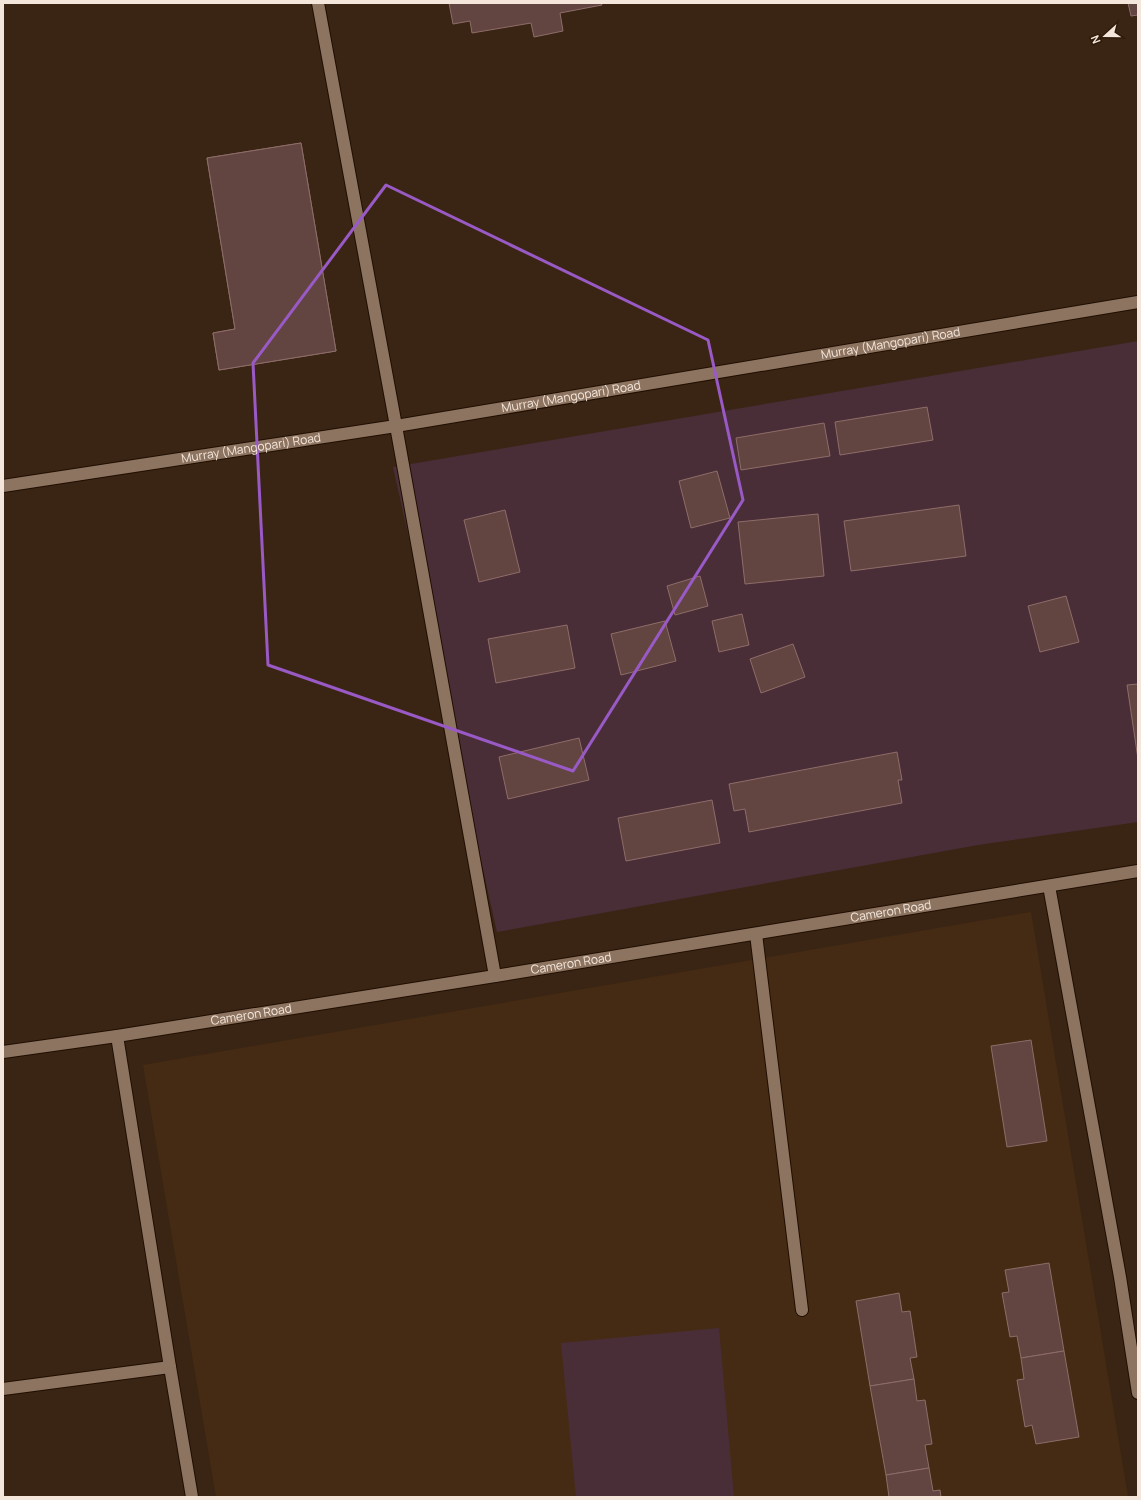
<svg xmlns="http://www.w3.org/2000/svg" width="1141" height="1500" viewBox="0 0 1141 1500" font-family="Manrope,sans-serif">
	<rect width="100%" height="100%" fill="#3a2514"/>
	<path fill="#452b14" d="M 1031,912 L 1128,1497 L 216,1497 L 143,1065 Z"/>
	<g fill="#492e38">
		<path d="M 1138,341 L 1138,822 L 978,845 L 497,932 L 393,467 Z"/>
		<path d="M 719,1328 L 734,1497 L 576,1497 L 561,1343 Z"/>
	</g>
	<g fill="#624440" stroke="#8e6d69" fill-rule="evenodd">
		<path d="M 449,3 L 601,3 L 602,5 L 560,13 L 563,31 L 534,37 L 531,23 L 472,33 L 470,21 L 453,24 Z"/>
		<path d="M 1128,3 L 1138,3 L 1138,15 L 1131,16 Z"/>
		<path d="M 301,143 L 336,351 L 219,370 L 213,333 L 235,329 L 207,158 ZM 270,210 L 280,270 L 257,274 L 247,214 Z"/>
		<path d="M 301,143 L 336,351 L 219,370 L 213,333 L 235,329 L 207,158 Z"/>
		<path d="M 927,407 L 933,440 L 840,455 L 835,422 Z"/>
		<path d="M 824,423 L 830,456 L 741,470 L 736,438 Z"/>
		<path d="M 717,471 L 730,518 L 691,528 L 679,481 Z"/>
		<path d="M 959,505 L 966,556 L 851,571 L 844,521 Z"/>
		<path d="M 505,510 L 520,572 L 479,582 L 464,520 Z"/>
		<path d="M 818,514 L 824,576 L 745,584 L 738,522 Z"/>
		<path d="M 700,576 L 708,606 L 675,615 L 667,586 Z"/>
		<path d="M 1066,596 L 1079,642 L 1040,652 L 1028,606 Z"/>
		<path d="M 742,614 L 749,645 L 719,652 L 712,621 Z"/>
		<path d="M 665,621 L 676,661 L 621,675 L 611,634 Z"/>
		<path d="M 567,625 L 575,668 L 496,683 L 488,639 Z"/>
		<path d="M 793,644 L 805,677 L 761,693 L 750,659 Z"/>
		<path d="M 1138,684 L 1138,759 L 1127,685 Z"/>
		<path d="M 579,738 L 589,780 L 508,799 L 499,757 Z"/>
		<path d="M 897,752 L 902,780 L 898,780 L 902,803 L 749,832 L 745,809 L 734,811 L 729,784 Z"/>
		<path d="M 712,800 L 720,843 L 626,861 L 618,818 Z"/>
		<path d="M 1031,1040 L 1047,1141 L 1007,1147 L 991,1046 Z"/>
		<path d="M 1049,1263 L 1064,1351 L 1021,1358 L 1017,1336 L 1010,1337 L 1002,1293 L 1009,1292 L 1005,1270 Z"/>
		<path d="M 899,1293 L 902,1312 L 910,1311 L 917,1357 L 910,1358 L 914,1379 L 870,1386 L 856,1301 Z"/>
		<path d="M 1064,1351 L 1079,1437 L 1036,1444 L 1032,1425 L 1025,1427 L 1017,1380 L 1024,1379 L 1021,1358 Z"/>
		<path d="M 914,1379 L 917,1401 L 925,1400 L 932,1444 L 925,1445 L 929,1468 L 886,1475 L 870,1386 Z"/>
		<path d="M 929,1468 L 933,1491 L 940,1490 L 941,1497 L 889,1497 L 886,1475 Z"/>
	</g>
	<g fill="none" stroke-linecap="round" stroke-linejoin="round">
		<defs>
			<g id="minor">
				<path d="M 318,3 L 396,426 L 495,976"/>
				<path id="s1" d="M 3,486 L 396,426 L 1138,302"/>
				<path d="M 1049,886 L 1120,1277 L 1138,1393"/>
				<path d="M 756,934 L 802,1310"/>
				<path d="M 117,1036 L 170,1367 L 192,1497"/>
				<path id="s2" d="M 3,1052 L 117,1036 L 495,976 L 1138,871"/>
				<path d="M 3,1389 L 170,1367"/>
			</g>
		</defs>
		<use href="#minor" stroke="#200e00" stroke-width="14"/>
		<use href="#minor" stroke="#8d7461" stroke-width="12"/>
	</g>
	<path fill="none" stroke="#995ac6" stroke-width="3" stroke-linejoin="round" d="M 386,185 L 708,340 L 743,500 L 573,771 L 268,665 L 253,363 Z"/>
	<g text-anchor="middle" stroke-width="4" stroke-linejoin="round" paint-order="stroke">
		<g font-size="12" fill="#f4e6db" stroke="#2f1b0a">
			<text dy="4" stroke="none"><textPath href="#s1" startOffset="899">Murray (Mangopari) Road</textPath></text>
			<text dy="4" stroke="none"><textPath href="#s1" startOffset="575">Murray (Mangopari) Road</textPath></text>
			<text dy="4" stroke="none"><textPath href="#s1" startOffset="251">Murray (Mangopari) Road</textPath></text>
			<text dy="4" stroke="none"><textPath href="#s2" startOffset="899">Cameron Road</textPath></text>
			<text dy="4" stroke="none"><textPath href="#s2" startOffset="575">Cameron Road</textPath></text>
			<text dy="4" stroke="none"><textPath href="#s2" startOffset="251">Cameron Road</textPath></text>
		</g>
	</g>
	<rect width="1141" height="1500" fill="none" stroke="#f4e6db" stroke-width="8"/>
	<g transform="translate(1105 36) rotate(249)" stroke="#2f1b0a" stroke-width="3" paint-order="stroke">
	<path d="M0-3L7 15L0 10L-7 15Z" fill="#f4e6db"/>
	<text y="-6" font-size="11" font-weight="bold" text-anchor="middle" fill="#f4e6db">N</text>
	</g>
</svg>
